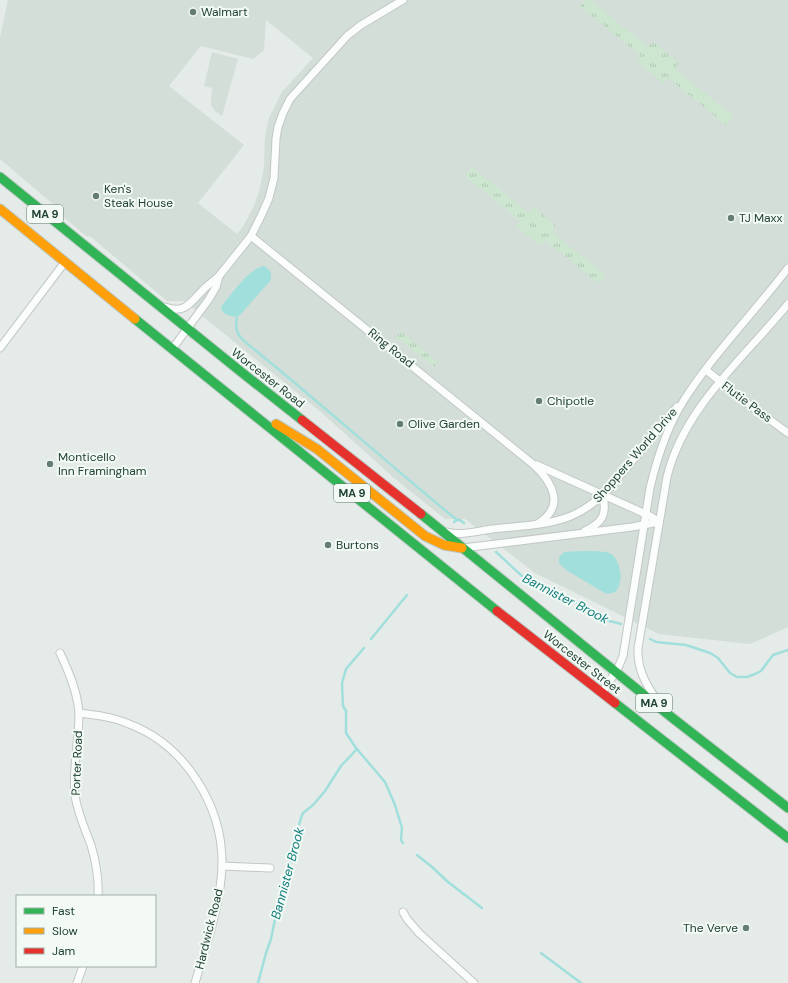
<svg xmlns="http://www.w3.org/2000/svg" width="788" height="983" viewBox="0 0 788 983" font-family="'DM Sans',sans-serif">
	<defs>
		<pattern id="grass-tufts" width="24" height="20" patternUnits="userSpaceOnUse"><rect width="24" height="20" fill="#cce6d0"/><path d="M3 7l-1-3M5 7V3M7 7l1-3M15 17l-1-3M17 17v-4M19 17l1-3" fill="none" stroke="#afc6b3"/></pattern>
	</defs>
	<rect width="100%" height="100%" fill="#e5ebe8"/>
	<g fill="#d2ded7" fill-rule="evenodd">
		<path d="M 8,0 L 788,0 L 788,627 L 750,644 L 659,634 L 535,573 L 465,519 L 445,519 L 394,478 L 322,413 L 184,301 L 167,301 L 91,237 L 86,236 L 60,214 L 60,210 L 0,159 L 0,37 ZM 266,20 L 313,58 L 282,92 L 269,118 L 265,135 L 264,167 L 260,188 L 253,208 L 242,228 L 237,234 L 198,203 L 244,145 L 169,86 L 201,46 L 253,59 L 264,50 Z"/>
		<path d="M 212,52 L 238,59 L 222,116 L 216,112 L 211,106 L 211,99 L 212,88 L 204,86 Z"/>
	</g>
	<g fill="url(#grass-tufts)">
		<path d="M 585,0 L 590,0 L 648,47 L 653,42 L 679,63 L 675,69 L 733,116 L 726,125 L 668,78 L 663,83 L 637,62 L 641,56 L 580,6 Z"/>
		<path d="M 472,167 L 528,212 L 533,206 L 556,226 L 552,232 L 605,275 L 598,283 L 545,240 L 540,246 L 516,226 L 521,221 L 465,176 Z"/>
		<path d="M 401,331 L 438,362 L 434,367 L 396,337 Z"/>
	</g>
	<g fill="#a1dfdd">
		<path d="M 264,266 C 270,269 273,274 270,281 L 240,315 C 233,318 227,316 222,311 L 221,306 C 232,295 248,268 264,266 Z"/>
		<path d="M 565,552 C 575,551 600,550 609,553 C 623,557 627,599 605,593 L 566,570 L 559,563 C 558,557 560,555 565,552 Z"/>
	</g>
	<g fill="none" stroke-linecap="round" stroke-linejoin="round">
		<g stroke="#a1dfdd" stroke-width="2.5">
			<path d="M 237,317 C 235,328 236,333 244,341 C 316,399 385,461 457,520"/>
			<path d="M 454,522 L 457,520 L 460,520 L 464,523"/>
			<path d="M 496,552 L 522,576 L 575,602 L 588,611 L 594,612 L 602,619 L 621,624"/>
			<path d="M 371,639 L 407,595"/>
			<path d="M 650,639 L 656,642 L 686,645 L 710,653 L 718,658 L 730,673 L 737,677 L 747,677 L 755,674 L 761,671 L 773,655 L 788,650"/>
			<path d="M 356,748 L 385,782 L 395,805 L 402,828 L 401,840 L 403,843"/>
			<path d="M 417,855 L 432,867 L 448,882 L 482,908"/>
			<path d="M 541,953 L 581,983"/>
			<path d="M 258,983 L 266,953 L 271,939 L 277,909 L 281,899 L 292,856 L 294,842 L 301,818 L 303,813 L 313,805 L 325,791 L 341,766 L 356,750 L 356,748 L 346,733 L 346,711 L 343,706 L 342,683 L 346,669 L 364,648"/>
		</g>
		<defs>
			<g id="street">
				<path d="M 251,236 L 534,465 C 553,483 566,507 537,524"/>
				<path d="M 165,307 C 185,314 190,303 202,291 C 207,285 214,281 219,276"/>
				<path d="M 0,348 L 65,262"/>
				<path d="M 173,348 L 209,299 L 216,287 L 219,276 L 251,236 L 262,214 L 269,198 L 274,178 L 276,139 L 278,127 L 283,113 L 290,99 L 347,36 L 361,25 L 403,0"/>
				<path d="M 706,370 L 747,403 L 788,433"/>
				<path d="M 537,465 L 650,516 L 659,522"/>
				<path d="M 585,531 C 603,522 607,515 603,495"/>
				<path d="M 447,532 C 461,536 478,531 492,529 C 518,526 546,526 571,516 C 585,510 597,501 608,490 L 677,407"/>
				<path d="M 463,548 L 632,527 L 659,522"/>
				<path d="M 60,653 C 69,672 78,693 79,714 C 79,741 72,769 75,796 C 78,814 85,829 91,845 C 96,862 99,879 98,896"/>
				<path d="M 602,693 L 618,668 L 623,656 L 650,488 C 657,458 667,427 684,400 C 714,353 754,313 788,268"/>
				<path d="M 656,699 C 645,683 637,668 638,648 L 667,477 C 684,407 744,358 788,304"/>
				<path d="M 79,713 C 96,715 113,717 129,724 C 185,745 223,806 222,865 C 221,905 206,945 195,983"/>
				<path d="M 222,866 L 270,868"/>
				<path d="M 403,912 L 407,919 L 419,933 L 474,983"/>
				<path d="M 77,983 L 83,966"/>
			</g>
			<g id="fast">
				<path d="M 0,177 L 240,371 L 302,420"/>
				<path d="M 135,319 L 497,611"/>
				<path d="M 421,514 L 670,716 L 788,808"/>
				<path d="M 615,703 L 788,838"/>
			</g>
			<g id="slow">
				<path d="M 0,209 L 135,319"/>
				<path d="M 276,424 L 317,449 L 425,536 L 444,545 L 462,548"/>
			</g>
			<g id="jam">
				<path d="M 302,420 L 421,514"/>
				<path d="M 497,611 L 615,703"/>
			</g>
		</defs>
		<use href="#street" stroke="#c2c8c5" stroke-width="9"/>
		<use href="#fast" stroke="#bcc7c2" stroke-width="11"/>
		<use href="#slow" stroke="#bcc7c2" stroke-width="11"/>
		<use href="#jam" stroke="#bcc7c2" stroke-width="11"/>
		<use href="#street" stroke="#fbfcfc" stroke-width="7"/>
		<use href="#fast" stroke="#30b455" stroke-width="9"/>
		<use href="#slow" stroke="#ff9f0a" stroke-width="9"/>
		<use href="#jam" stroke="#e5322d" stroke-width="9"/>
	</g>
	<g fill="#657d72" stroke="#f3faf5" stroke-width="1.5">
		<circle cx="193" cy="12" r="4"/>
		<circle cx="96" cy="196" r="4"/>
		<circle cx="731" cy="218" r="4"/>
		<circle cx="539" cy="401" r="4"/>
		<circle cx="400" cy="424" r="4"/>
		<circle cx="50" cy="464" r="4"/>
		<circle cx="328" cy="545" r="4"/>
		<circle cx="746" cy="928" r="4"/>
	</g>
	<g text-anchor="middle" stroke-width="4" stroke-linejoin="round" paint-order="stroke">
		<g fill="#f3faf5" stroke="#5f796c" stroke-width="1">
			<rect x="27" y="205" width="36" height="18" rx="3"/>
			<rect x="334" y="484" width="36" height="18" rx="3"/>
			<rect x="636" y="694" width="36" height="18" rx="3"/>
		</g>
		<g font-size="11" font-weight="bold" fill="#204232">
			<text x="45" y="218">MA 9</text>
			<text x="352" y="497">MA 9</text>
			<text x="654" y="707">MA 9</text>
		</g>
		<g font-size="12" fill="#204232" stroke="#f3faf5" text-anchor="start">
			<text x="201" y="16">Walmart</text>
			<text x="104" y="193">Ken's<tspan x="104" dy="14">Steak House</tspan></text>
			<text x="739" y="222">TJ Maxx</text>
			<text x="547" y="405">Chipotle</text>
			<text x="408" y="428">Olive Garden</text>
			<text x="58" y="461">Monticello<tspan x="58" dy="14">Inn Framingham</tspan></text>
			<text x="336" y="549">Burtons</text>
			<text x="738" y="932" text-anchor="end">The Verve</text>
		</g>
		<g font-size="12" fill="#204232" stroke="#f3faf5">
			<text transform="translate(391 348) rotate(39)" y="4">Ring Road</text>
			<text transform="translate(268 378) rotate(38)" y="4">Worcester Road</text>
			<text transform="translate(747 402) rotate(37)" y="4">Flutie Pass</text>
			<text transform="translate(635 455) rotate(-49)" y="4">Shoppers World Drive</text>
			<text transform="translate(582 662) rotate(38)" y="4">Worcester Street</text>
			<text transform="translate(77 763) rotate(-88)" y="4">Porter Road</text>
			<text transform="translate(209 929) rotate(-76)" y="4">Hardwick Road</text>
		</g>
		<g font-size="13" font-style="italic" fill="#127f7e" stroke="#f3faf5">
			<text transform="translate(566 598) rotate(27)" y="5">Bannister Brook</text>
			<text transform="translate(287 873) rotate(-75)" y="5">Bannister Brook</text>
		</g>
	</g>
	<rect x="16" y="895" width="140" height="72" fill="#f3faf5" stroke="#9fb0a7"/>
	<rect x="24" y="908" width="20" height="6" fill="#30b455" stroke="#9fb0a7"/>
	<text x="52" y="915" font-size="12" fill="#204232">Fast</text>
	<rect x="24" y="928" width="20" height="6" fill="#ff9f0a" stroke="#9fb0a7"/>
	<text x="52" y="935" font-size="12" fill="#204232">Slow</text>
	<rect x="24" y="948" width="20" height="6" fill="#e5322d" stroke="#9fb0a7"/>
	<text x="52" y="955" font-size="12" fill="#204232">Jam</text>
</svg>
